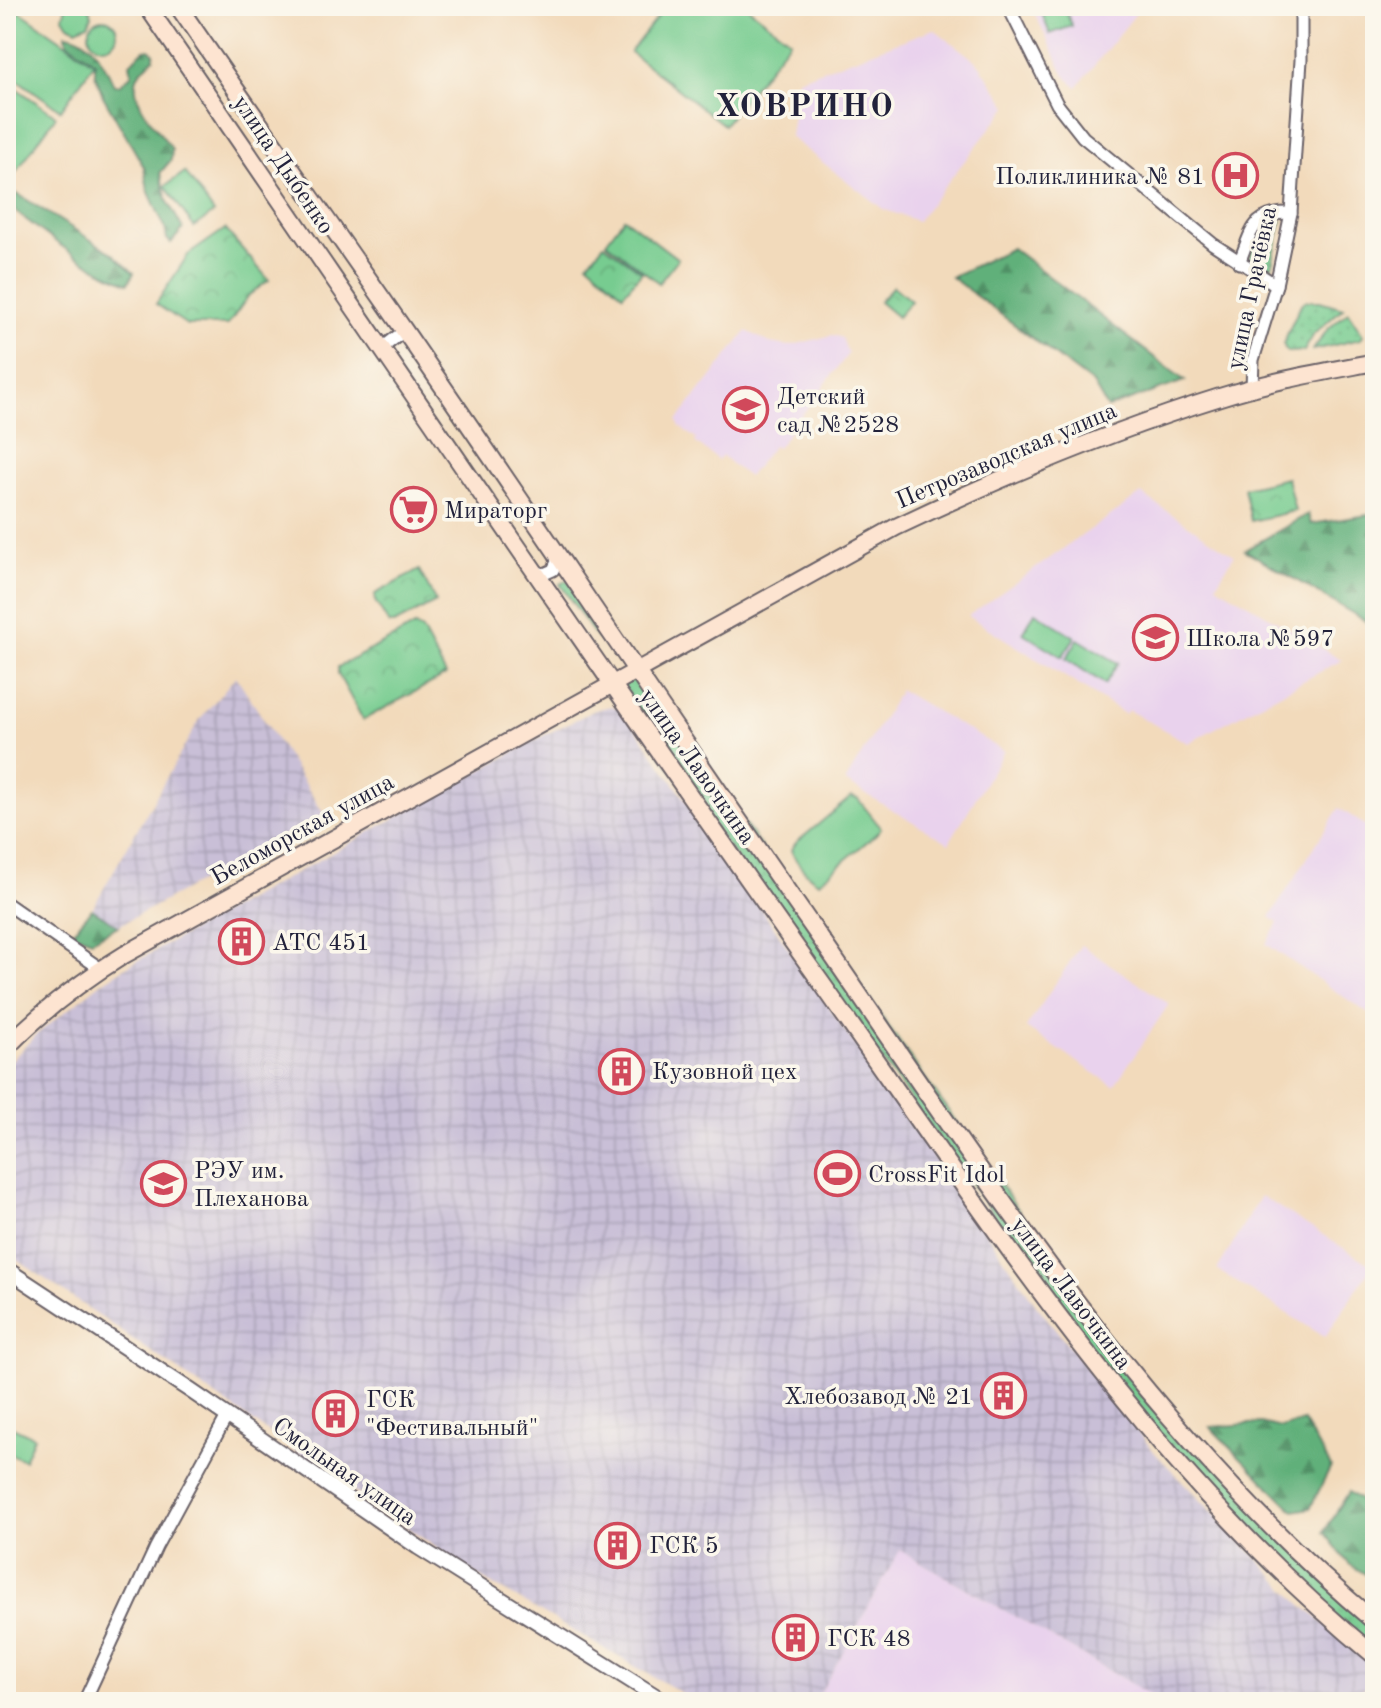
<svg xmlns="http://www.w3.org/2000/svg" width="1381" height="1708" viewBox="0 0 1381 1708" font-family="'Old Standard TT',serif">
	<defs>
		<pattern id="industrial-grid" width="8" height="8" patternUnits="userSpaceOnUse" patternTransform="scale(2)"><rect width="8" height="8" fill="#c9bfd7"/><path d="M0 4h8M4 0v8" fill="none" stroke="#aca4b9"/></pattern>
		<pattern id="grass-dots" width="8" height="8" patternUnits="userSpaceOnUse" patternTransform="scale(2)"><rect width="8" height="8" fill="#77cc90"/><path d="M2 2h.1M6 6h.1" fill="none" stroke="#67af7d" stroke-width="1.8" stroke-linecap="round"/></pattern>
		<pattern id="forest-firs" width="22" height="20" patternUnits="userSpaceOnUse" patternTransform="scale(2)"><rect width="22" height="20" fill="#61b07a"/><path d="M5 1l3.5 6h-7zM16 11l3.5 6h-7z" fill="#508f65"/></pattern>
		<pattern id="park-crowns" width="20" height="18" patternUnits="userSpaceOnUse" patternTransform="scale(2)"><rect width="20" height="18" fill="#77cc90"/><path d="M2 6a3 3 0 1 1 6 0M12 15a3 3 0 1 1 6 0" fill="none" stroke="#67af7d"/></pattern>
	</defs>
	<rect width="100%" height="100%" fill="#fbf7ec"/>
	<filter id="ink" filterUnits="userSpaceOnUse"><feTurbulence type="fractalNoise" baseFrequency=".0125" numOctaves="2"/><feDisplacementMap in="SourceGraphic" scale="16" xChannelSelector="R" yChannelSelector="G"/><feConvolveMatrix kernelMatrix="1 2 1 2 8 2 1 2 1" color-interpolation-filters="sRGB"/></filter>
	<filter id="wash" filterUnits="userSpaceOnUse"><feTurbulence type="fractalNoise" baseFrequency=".006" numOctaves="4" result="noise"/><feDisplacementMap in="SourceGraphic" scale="32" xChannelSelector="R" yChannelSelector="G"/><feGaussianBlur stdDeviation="1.8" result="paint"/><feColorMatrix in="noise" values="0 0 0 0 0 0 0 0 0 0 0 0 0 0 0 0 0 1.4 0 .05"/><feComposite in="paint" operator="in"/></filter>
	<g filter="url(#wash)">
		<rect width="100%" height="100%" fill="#f2dabb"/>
		<g fill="#e9d2ed">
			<path d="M 1031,6 L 1142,6 L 1077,87 L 1066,77 Z"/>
			<path d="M 934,29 L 978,63 L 1008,106 L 917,221 L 883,209 L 790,137 L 798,79 Z"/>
			<path d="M 747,331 L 770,343 L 789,346 L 833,335 L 842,338 L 848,354 L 777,448 L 773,446 L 748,477 L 722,456 L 718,460 L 695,442 L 696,439 L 680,427 L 677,421 Z"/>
			<path d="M 1141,494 L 1234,555 L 1216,585 L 1342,660 L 1188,743 L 1128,710 L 1125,714 L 968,616 Z"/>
			<path d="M 900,690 L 1004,751 L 949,843 L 845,782 Z"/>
			<path d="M 1339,808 L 1375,832 L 1375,1018 L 1266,944 L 1278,923 L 1270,917 Z"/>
			<path d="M 1081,945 L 1169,1004 L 1114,1086 L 1026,1028 Z"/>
			<path d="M 1261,1196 L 1372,1266 L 1325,1337 L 1217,1270 Z"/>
			<path d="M 900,1550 L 1163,1702 L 815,1702 Z"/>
		</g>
		<g fill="url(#industrial-grid)">
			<path d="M 236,676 L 324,814 L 118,926 L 92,909 L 200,719 Z"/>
			<path d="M 611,706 L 619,708 L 627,716 L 1037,1306 L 1156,1454 L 1300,1603 L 1375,1668 L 1375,1676 L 1352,1702 L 1163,1702 L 900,1550 L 815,1702 L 697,1702 L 476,1575 L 6,1252 L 6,1066 L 37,1034 L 104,981 L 126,967 L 539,738 L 595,710 Z"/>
		</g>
		<g fill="url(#grass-dots)" stroke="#4c7766" stroke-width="2">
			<path d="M 1282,221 L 1271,268 L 1249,258 C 1257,240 1262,227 1282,221 Z"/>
			<path d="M 1305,301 L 1320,301 L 1343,308 L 1314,334 L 1304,351 L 1287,352 L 1283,344 L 1301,304 Z"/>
			<path d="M 1348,312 L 1363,335 L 1361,339 L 1313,350 L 1328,329 Z"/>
			<path d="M 567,580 L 603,634 L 597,638 L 560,584 Z"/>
			<path d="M 636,671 L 1152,1398 L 1375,1622 L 1375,1656 L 1150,1431 L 611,685 Z"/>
		</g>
		<g fill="url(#forest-firs)" stroke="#42695a" stroke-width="2">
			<path d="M 66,34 C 93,37 105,64 114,85 L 120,85 L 132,74 L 130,63 L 144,50 L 149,49 L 154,53 L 154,58 C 148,64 140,70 137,77 C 129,102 159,130 172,149 L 171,160 L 160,173 L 167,200 L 183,229 L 171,243 L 167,239 L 165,228 L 148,190 L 144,167 L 103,96 L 95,74 L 95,62 L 67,42 Z"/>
			<path d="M 6,190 L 19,195 L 112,253 L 134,273 L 128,283 C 82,265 45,234 6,204 Z"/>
			<path d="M 1012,248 L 1185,381 L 1107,408 L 1093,384 L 951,277 Z"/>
			<path d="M 1308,514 L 1311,524 L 1375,514 L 1375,615 L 1369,623 L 1245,550 Z"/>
			<path d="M 92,909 L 118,926 L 92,940 L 71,933 Z"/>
			<path d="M 1303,1421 L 1331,1467 L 1310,1508 L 1294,1511 L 1210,1427 L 1261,1423 L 1281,1428 Z"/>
			<path d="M 1349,1492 L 1375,1511 L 1375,1580 L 1349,1564 L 1324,1532 Z"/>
		</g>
		<g fill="url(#park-crowns)" stroke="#4c7766" stroke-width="2">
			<path d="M 225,229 L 269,280 L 249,295 L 228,325 L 187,325 L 156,304 L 188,255 Z"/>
			<path d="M 604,244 L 642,272 L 623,294 L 588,263 Z"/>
			<path d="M 893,286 L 911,301 L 897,317 L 879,302 Z"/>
			<path d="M 1287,478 L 1295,511 L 1251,521 L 1244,488 Z"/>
			<path d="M 419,570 L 436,602 L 394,624 L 389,624 L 375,601 L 375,594 Z"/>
			<path d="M 415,626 L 422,630 L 446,675 L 363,720 L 338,674 L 338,667 Z"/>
		</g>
		<g fill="#77cc90" stroke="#4c7766" stroke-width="2">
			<path d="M 6,6 L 12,6 L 94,63 L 61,110 L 6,72 Z"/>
			<path d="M 66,6 L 89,6 L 92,16 L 88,24 L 76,29 L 68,25 L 63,17 Z"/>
			<path d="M 666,6 L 746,6 L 790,40 L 724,125 L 630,52 Z"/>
			<path d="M 1039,6 L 1064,6 L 1072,26 L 1050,34 Z"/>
			<circle cx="103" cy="33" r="14"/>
			<path d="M 6,81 L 56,116 L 6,186 Z"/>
			<path d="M 185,172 L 214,213 L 194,227 L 165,186 Z"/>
			<path d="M 624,218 L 678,259 L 659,283 L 606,242 Z"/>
			<path d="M 1035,612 L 1075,637 L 1062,657 L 1023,633 Z"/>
			<path d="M 1078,639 L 1118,663 L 1105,684 L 1066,659 Z"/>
			<path d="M 851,797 L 858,799 L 881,828 L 876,834 L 819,882 C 808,877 795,861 791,850 L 796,843 Z"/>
			<path d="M 6,1424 L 34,1437 L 24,1460 L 6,1452 Z"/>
		</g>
	</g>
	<g filter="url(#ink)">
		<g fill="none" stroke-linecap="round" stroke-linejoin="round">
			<defs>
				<g id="minor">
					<path d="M 1008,6 L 1057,104 L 1083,137 L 1213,244 L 1276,285"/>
					<path d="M 1239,263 C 1252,231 1252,212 1291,213"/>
					<path d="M 381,349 L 404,331"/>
					<path d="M 1252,388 L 1253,360 L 1276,285 L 1291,213 L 1301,60 L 1301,6"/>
					<path d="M 535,571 L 544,574 L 553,570 L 557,562 L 555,553"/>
					<path d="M 6,903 L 101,969"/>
					<path d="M 84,1702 L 156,1547 L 227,1416"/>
				</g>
				<path id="tertiary" d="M 6,1269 L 191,1391 L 418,1547 L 665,1702"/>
				<g id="secondary">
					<path d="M 147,6 C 374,336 598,668 830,995 C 995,1229 1151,1472 1375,1656"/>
					<path d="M 178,6 C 252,114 329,222 404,330 C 542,530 677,733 816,932 C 985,1176 1145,1430 1375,1622"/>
					<path d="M 6,1048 C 42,1011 80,982 124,955 L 896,527 C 1001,477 1108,432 1220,397 C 1270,381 1323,372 1375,362"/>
				</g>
			</defs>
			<use href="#minor" stroke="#6b6268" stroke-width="15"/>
			<use href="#tertiary" stroke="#6b6268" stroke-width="18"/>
			<use href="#secondary" stroke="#6b6268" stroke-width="20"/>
			<use href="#minor" stroke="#fff" stroke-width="11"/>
			<use href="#tertiary" stroke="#fff" stroke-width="14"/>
			<use href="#secondary" stroke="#fde4d1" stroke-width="16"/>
		</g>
	</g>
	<defs>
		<symbol id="hospital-ring" viewBox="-11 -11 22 22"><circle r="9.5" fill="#fbf7ec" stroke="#d1495b" stroke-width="1.5"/><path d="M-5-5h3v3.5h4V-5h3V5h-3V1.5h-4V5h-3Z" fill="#d1495b"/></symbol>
		<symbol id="school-ring" viewBox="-11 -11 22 22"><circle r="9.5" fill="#fbf7ec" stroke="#d1495b" stroke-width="1.5"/><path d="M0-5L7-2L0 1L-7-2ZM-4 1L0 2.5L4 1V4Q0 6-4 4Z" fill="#d1495b"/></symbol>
		<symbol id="supermarket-ring" viewBox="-11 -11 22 22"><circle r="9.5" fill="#fbf7ec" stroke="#d1495b" stroke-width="1.5"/><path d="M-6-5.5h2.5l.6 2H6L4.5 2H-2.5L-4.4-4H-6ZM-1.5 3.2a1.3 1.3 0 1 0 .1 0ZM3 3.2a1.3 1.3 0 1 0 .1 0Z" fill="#d1495b"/></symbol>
		<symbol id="building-ring" viewBox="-11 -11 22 22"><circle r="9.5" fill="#fbf7ec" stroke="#d1495b" stroke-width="1.5"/><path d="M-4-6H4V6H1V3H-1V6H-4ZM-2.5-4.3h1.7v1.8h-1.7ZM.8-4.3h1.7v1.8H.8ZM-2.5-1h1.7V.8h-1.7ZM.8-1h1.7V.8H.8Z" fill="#d1495b"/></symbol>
		<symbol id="stadium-ring" viewBox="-11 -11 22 22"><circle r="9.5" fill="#fbf7ec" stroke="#d1495b" stroke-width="1.5"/><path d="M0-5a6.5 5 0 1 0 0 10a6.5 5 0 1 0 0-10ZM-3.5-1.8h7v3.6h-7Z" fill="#d1495b"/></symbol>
		<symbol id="university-ring" viewBox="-11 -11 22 22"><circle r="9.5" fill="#fbf7ec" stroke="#d1495b" stroke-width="1.5"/><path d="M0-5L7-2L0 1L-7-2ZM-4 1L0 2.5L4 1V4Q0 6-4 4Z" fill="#d1495b"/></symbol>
	</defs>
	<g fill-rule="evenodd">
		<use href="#hospital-ring" x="1210" y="150" width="51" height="51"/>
		<use href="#school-ring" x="720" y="384" width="51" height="51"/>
		<use href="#supermarket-ring" x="388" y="484" width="51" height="51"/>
		<use href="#school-ring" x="1130" y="612" width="51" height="51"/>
		<use href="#building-ring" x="216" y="916" width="51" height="51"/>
		<use href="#building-ring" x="596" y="1046" width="51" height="51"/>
		<use href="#stadium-ring" x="812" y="1148" width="51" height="51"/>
		<use href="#university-ring" x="138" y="1158" width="51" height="51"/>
		<use href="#building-ring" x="978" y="1370" width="51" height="51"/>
		<use href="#building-ring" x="310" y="1388" width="51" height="51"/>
		<use href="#building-ring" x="592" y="1520" width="51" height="51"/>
		<use href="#building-ring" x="770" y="1612" width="51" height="51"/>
	</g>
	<g text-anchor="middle" stroke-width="7" stroke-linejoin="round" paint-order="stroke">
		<g font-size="24" fill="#22223b" stroke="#fbf7ec">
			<text transform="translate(284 164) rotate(56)" y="8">улица Дыбенко</text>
			<text transform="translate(1251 288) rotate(-78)" y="8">улица Грачёвка</text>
			<text transform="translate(1006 455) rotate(-23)" y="8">Петрозаводская улица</text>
			<text transform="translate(698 766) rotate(55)" y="8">улица Лавочкина</text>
			<text transform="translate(302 829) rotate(-29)" y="8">Беломорская улица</text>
			<text transform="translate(1072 1293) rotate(53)" y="8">улица Лавочкина</text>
			<text transform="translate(345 1471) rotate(35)" y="8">Смольная улица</text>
		</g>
		<g font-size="24" fill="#22223b" stroke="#fbf7ec" text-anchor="start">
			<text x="1205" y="184" text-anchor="end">Поликлиника № 81</text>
			<text x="777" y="404">Детский<tspan x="777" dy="28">сад №2528</tspan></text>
			<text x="444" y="518">Мираторг</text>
			<text x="1186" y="646">Школа №597</text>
			<text x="272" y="950">АТС 451</text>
			<text x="652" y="1079">Кузовной цех</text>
			<text x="194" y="1178">РЭУ им.<tspan x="194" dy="28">Плеханова</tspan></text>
			<text x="868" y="1182">CrossFit Idol</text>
			<text x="973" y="1404" text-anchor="end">Хлебозавод № 21</text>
			<text x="366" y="1407">ГСК<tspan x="366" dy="28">"Фестивальный"</tspan></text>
			<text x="649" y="1553">ГСК 5</text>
			<text x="827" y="1646">ГСК 48</text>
		</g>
		<g font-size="32" font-weight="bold" letter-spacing="2" fill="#22223b" stroke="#fbf7ec">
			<text x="805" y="116">ХОВРИНО</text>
		</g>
	</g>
	<rect width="1381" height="1708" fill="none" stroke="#fbf7ec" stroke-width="32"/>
</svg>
